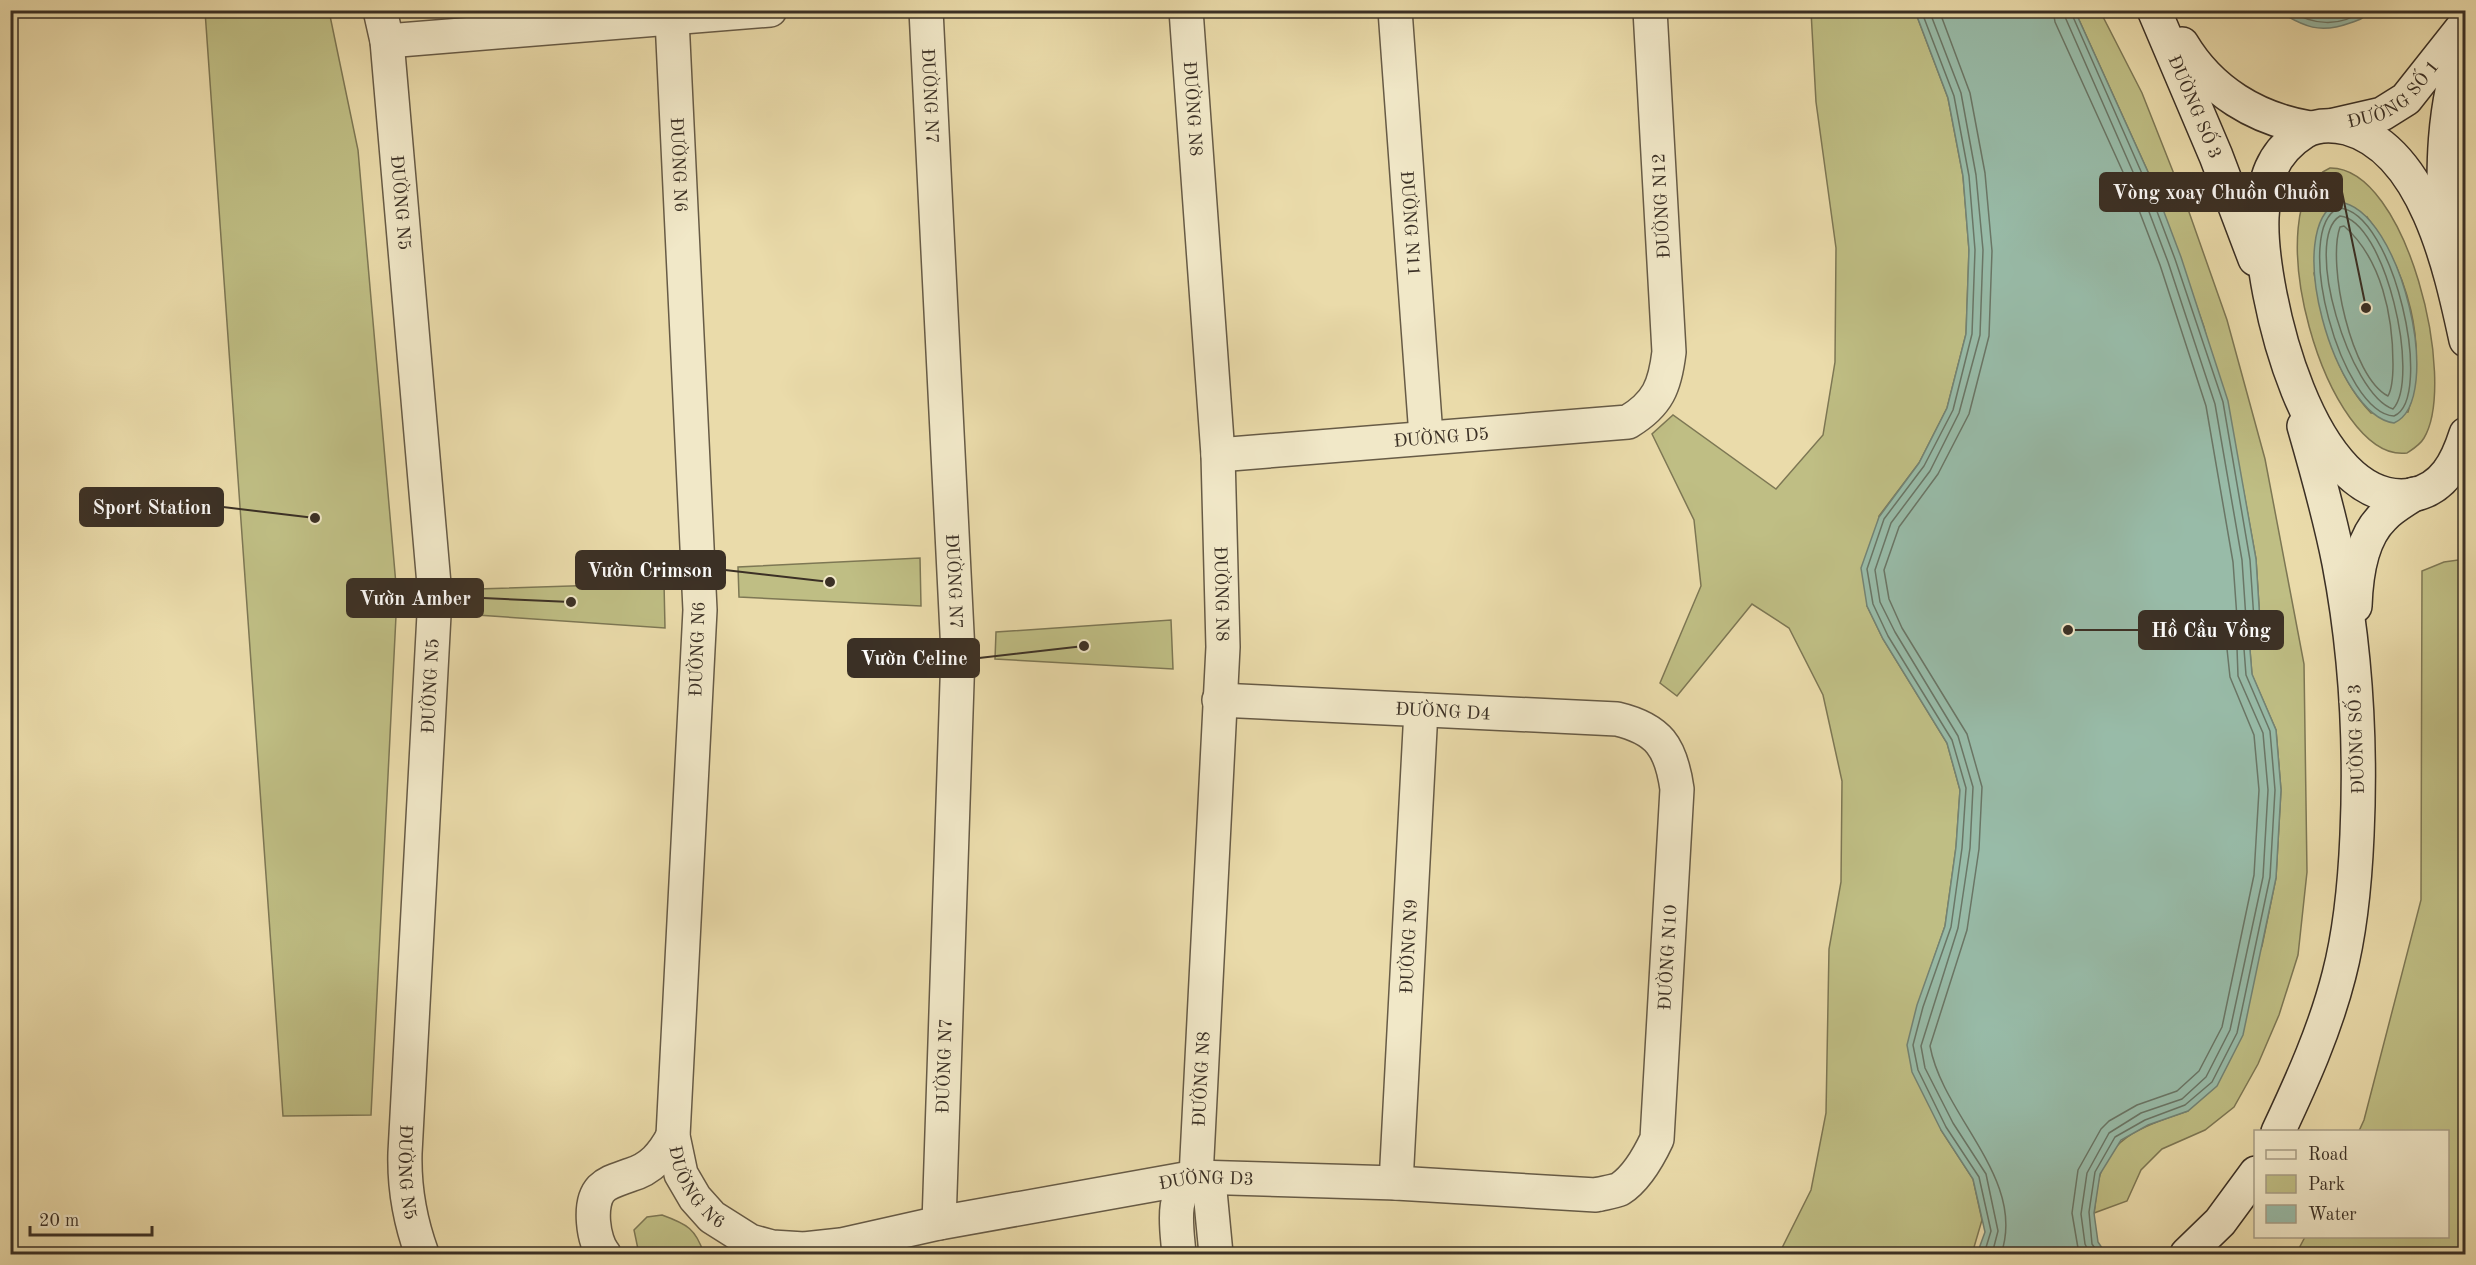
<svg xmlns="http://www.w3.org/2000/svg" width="2476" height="1265" viewBox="0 0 2476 1265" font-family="'Old Standard TT',serif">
	<rect width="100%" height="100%" fill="#eadbaa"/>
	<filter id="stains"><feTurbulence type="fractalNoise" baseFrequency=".00333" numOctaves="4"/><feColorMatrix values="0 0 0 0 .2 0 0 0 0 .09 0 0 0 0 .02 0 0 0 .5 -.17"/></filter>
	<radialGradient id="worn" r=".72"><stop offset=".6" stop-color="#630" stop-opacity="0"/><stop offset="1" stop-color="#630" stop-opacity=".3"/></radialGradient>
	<g fill="#bfbe84" stroke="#7d7754" stroke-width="1.5" fill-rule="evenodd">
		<path d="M 205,11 L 329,11 L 358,150 L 397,596 L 371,1115 L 283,1116 Z"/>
		<path d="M 1811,11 L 1915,11 L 1948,98 L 1963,176 L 1969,250 L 1966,334 L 1947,408 L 1919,463 L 1879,516 L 1867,606 L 1883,639 L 1947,743 L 1960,790 L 1956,847 L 1945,926 L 1918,1005 L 1941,1130 L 1973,1179 L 1982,1220 L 1972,1254 L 1779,1254 L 1811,1190 L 1826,1113 L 1829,949 L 1841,882 L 1842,781 L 1823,695 L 1789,628 L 1752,604 L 1677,696 L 1660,683 L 1701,586 L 1694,520 L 1652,434 L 1673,415 L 1776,489 L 1823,435 L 1835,362 L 1836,248 L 1816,102 Z"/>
		<path d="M 2075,11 L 2100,11 L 2142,93 L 2189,212 L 2227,320 L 2265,459 L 2304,664 L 2307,872 L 2298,955 L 2279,1015 L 2258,1064 L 2234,1107 L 2205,1130 L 2162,1149 L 2141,1170 L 2127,1201 L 2094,1213 C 2096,1201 2096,1187 2100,1175 C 2112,1134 2152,1123 2188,1111 L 2262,946 L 2276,878 L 2281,790 L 2276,730 L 2252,675 L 2250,650 L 2260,621 L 2256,559 L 2243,488 L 2204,327 L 2153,183 Z"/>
		<path d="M 2330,168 C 2407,167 2458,381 2424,438 C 2420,445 2413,449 2407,453 C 2326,464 2253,201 2330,168 ZM 2367,217 C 2408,272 2429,344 2408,412 L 2371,413 C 2334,374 2324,324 2314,273 Z"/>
		<path d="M 920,558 L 921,606 L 739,597 L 738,567 Z"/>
		<path d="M 2465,559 L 2465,1254 L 2296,1254 L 2305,1237 L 2448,1236 L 2448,1132 L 2359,1131 L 2364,1120 L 2421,900 L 2422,571 L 2444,562 Z"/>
		<path d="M 664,583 L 665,628 L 477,615 L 477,589 Z"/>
		<path d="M 1171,620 L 1173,669 L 995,659 L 996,632 Z"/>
		<path d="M 662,1215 C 687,1224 696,1229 704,1254 L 639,1254 L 634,1230 L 647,1217 Z"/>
	</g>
	<g fill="#98bba8" stroke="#738374" stroke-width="1.5">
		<path d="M 1915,11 L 2075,11 L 2153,183 L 2181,257 L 2228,401 L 2256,559 L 2260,622 L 2250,650 L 2252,674 L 2276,730 L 2281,790 L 2276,878 L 2243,1035 L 2217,1086 L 2188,1111 L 2148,1125 L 2121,1140 L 2100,1174 L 2094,1213 L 2098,1242 L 2106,1254 L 1977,1254 L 1985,1232 L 1973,1179 L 1941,1130 L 1912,1072 L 1907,1045 L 1917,1005 L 1945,926 L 1956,847 L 1960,790 L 1947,743 L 1883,639 L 1867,606 L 1861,568 L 1879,517 L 1919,463 L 1947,408 L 1966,334 L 1969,250 L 1963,176 L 1948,98 Z"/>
		<path d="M 2278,11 L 2370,11 C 2365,18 2359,20 2350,23 C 2320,34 2304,27 2278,11 Z"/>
		<path d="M 2339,202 C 2401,208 2446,401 2394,423 C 2334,415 2281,226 2339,202 Z"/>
	</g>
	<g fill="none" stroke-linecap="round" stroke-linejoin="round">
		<g stroke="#6a7666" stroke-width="1.5">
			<path d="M 1921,10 L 1954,96 L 1969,176 L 1975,250 L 1972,334 L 1953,410 L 1924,466 L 1884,519 L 1867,569 L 1873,604 L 1888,636 L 1952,740 L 1966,788 L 1962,848 L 1951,927 L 1923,1007 L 1913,1045 L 1918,1070 L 1946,1127 L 1979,1177 L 1991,1231 L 1984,1254"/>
			<path d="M 1929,10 L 1961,93 L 1976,175 L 1983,250 L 1980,335 L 1959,413 L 1930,471 L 1891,523 L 1875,570 L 1880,602 L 1895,632 L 1958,736 L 1973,787 L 1970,848 L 1958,928 L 1921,1046 L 1925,1068 L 1953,1123 L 1986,1174 L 1998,1231 L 1992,1254"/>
			<path d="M 1939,10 L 1970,93 L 1985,173 L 1992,251 L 1989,336 L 1969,414 L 1938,474 L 1899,527 L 1884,570 L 1889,599 L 1902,628 L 1967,734 L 1982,787 L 1979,849 L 1967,930 L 1930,1046 C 1943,1117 2027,1179 2001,1254"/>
			<path d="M 2053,10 L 2055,22 L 2132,192 L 2160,265 L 2206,406 L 2233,562 L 2237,618 L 2227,649 L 2230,677 L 2254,735 L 2259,790 L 2254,875 L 2222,1027 L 2199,1071 L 2177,1091 L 2137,1105 L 2109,1121 L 2101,1129 L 2078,1170 L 2072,1213 L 2079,1254"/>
			<path d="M 2062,10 L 2140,188 L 2168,262 L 2215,404 L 2242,560 L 2246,619 L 2237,648 L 2238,676 L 2263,733 L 2268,790 L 2263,877 L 2230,1030 L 2206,1077 L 2182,1099 L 2141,1113 L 2109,1133 L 2087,1173 L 2081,1214 L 2085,1244 L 2090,1254"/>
			<path d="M 2070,10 L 2147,185 L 2175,259 L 2223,402 L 2250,560 L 2254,620 L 2244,649 L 2246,675 L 2270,731 L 2275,790 L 2270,877 L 2237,1033 L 2212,1082 L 2185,1105 L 2145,1120 L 2115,1137 L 2095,1172 L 2089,1212 L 2092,1244 L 2099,1254"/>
			<path d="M 2289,10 C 2311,25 2341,28 2363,10"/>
			<path d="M 2339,208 C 2394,211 2435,399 2394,416 C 2341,413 2291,228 2339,208 Z"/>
			<path d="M 2340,216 C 2385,220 2421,378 2393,409 C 2350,395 2302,239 2340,216 Z"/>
			<path d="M 2340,227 L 2344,226 C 2382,259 2393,317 2393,364 C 2393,374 2393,387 2388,396 C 2351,377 2327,264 2340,227 Z"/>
		</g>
		<defs>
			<g id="street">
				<path id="s1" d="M 380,10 L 387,41 L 435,596 L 405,1153 C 404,1189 410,1221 422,1254"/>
				<path id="s2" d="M 926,10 L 958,653 L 939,1223"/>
				<path id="s3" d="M 1186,10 L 1218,455 L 1223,647 L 1196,1177"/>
				<path id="s4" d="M 1395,10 L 1426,436"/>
				<path id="s5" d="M 672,19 L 700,610 L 673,1136 L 681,1174 L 695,1198 L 712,1217 L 750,1241 L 772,1247 L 804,1249 L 841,1245 L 939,1223 L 1196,1177 L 1396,1183 L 1596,1195 C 1603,1193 1613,1192 1620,1189 C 1637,1178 1649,1156 1657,1139 L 1677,789 C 1671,747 1659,729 1617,719 L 1219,700"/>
				<path d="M 387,41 L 770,10"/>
				<path id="s6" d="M 1218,455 L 1628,422 C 1658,404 1665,386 1669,352 L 1650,10"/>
				<path d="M 1196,1177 L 1210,1191 L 1216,1254"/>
				<path id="s7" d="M 1396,1183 L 1421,710"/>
				<path d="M 604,1254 C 593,1241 588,1203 601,1189 C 609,1181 620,1179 630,1175 C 651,1169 663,1155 673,1136"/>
				<path d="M 1179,1254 C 1177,1228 1169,1192 1196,1177"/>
			</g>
			<g id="secondary">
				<path id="s8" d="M 2154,10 L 2216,156 L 2255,259"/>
				<path d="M 2182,44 C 2210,91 2256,119 2310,128"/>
				<path id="s9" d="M 2334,125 L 2382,114 L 2406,99 L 2463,27"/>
				<path d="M 2446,237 C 2442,174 2442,104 2466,43"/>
				<path d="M 2466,340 C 2451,271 2426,150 2347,128 C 2333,125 2317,124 2304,132 C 2271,153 2264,180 2262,217 C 2259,290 2310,512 2412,495 C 2444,489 2457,462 2466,434"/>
				<path d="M 2355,606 C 2356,576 2361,538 2383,517 C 2391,508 2404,501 2414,494"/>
				<path d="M 2278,1132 C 2302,1081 2325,1030 2339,975 C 2351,929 2355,882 2357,835 C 2361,745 2356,652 2339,563 C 2330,517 2317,471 2304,426"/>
				<path d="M 2187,1254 L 2220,1222 L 2256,1173"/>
			</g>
		</defs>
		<use href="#street" stroke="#675b46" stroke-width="36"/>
		<use href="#secondary" stroke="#3b3025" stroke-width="36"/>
		<use href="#street" stroke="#f1e8c8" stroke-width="33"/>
		<use href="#secondary" stroke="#f1e8c8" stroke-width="33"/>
	</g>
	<g text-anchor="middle" stroke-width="5" stroke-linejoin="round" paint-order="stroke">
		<g font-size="18" fill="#3b3025" stroke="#f1e8c8">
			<text dy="6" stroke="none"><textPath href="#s9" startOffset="69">ĐƯỜNG SỐ 1</textPath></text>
			<text dy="6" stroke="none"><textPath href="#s2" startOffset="86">ĐƯỜNG N7</textPath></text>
			<text dy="6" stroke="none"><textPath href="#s8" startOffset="105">ĐƯỜNG SỐ 3</textPath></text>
			<text dy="6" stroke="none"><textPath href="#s3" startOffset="99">ĐƯỜNG N8</textPath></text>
			<text dy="6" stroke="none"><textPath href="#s5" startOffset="146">ĐƯỜNG N6</textPath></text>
			<text dy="6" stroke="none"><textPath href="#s1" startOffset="194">ĐƯỜNG N5</textPath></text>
			<text transform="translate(1661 206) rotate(-93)" y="6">ĐƯỜNG N12</text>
			<text dy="6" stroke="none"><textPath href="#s4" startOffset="214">ĐƯỜNG N11</textPath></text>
			<text dy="6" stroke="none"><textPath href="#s6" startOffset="224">ĐƯỜNG D5</textPath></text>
			<text dy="6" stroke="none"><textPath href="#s2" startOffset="572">ĐƯỜNG N7</textPath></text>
			<text dy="6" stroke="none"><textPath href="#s3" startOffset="585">ĐƯỜNG N8</textPath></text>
			<text transform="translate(697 649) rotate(-88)" y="6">ĐƯỜNG N6</text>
			<text transform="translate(430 686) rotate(-87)" y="6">ĐƯỜNG N5</text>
			<text transform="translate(1443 711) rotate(3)" y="6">ĐƯỜNG D4</text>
			<text transform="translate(2356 739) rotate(-92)" y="6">ĐƯỜNG SỐ 3</text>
			<text dy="6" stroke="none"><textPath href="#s7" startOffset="237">ĐƯỜNG N9</textPath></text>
			<text dy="6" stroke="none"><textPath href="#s5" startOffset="2379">ĐƯỜNG N10</textPath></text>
			<text transform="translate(944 1066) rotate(-88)" y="6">ĐƯỜNG N7</text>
			<text transform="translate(1201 1079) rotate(-87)" y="6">ĐƯỜNG N8</text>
			<text dy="6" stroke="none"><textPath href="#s1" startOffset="1166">ĐƯỜNG N5</textPath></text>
			<text dy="6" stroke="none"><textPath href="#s5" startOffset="1719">ĐƯỜNG D3</textPath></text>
			<text dy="6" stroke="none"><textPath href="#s5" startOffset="1176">ĐƯỜNG N6</textPath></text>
		</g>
	</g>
	<path fill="none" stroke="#3b3025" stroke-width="2" d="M2366 308L2342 192M315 518L223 507M830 582L725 570M571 602L483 598M2068 630L2139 630M1084 646L979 658"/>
	<g fill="#3b3025" stroke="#f1e8c8" stroke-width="2">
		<circle cx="2366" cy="308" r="6"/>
		<circle cx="315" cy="518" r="6"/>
		<circle cx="830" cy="582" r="6"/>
		<circle cx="571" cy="602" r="6"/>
		<circle cx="2068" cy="630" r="6"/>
		<circle cx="1084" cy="646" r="6"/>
	</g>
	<g fill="#3b3025" stroke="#3b3025" stroke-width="2">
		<rect x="2100" y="173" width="242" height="38" rx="6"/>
		<rect x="80" y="488" width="143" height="38" rx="6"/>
		<rect x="576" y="551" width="149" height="38" rx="6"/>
		<rect x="347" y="579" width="136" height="38" rx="6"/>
		<rect x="2139" y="611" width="144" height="38" rx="6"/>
		<rect x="848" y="639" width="131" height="38" rx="6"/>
	</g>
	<g font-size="20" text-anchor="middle" font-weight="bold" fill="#fff">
		<text x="2221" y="199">Vòng xoay Chuồn Chuồn</text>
		<text x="152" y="514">Sport Station</text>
		<text x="650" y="577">Vườn Crimson</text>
		<text x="415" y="605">Vườn Amber</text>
		<text x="2211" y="637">Hồ Cầu Vồng</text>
		<text x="914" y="665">Vườn Celine</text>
	</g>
	<rect width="2476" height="1265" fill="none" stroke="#eadbaa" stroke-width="36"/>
	<rect x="12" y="12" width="2452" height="1241" fill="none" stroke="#3b3025" stroke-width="3"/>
	<rect x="18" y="18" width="2440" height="1229" fill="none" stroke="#3b3025" stroke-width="1.5"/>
	<rect x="2254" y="1130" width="195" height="108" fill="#f1e8c8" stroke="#a89e87" stroke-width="1.5"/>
	<rect x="2266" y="1150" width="30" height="9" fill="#f1e8c8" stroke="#a89e87" stroke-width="1.5"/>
	<text x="2308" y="1160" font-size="18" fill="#3b3025">Road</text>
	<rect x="2266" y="1175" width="30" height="18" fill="#bfbe84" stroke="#a89e87" stroke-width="1.5"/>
	<text x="2308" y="1190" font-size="18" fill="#3b3025">Park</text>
	<rect x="2266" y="1205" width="30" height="18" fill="#98bba8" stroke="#a89e87" stroke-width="1.5"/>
	<text x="2308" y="1220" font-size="18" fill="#3b3025">Water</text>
	<path d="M30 1226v9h122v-9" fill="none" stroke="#3b3025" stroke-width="3"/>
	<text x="39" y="1226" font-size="18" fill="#3b3025" stroke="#f1e8c8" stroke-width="4.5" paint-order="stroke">20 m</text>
	<rect width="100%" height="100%" filter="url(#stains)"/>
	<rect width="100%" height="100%" fill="url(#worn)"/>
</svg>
